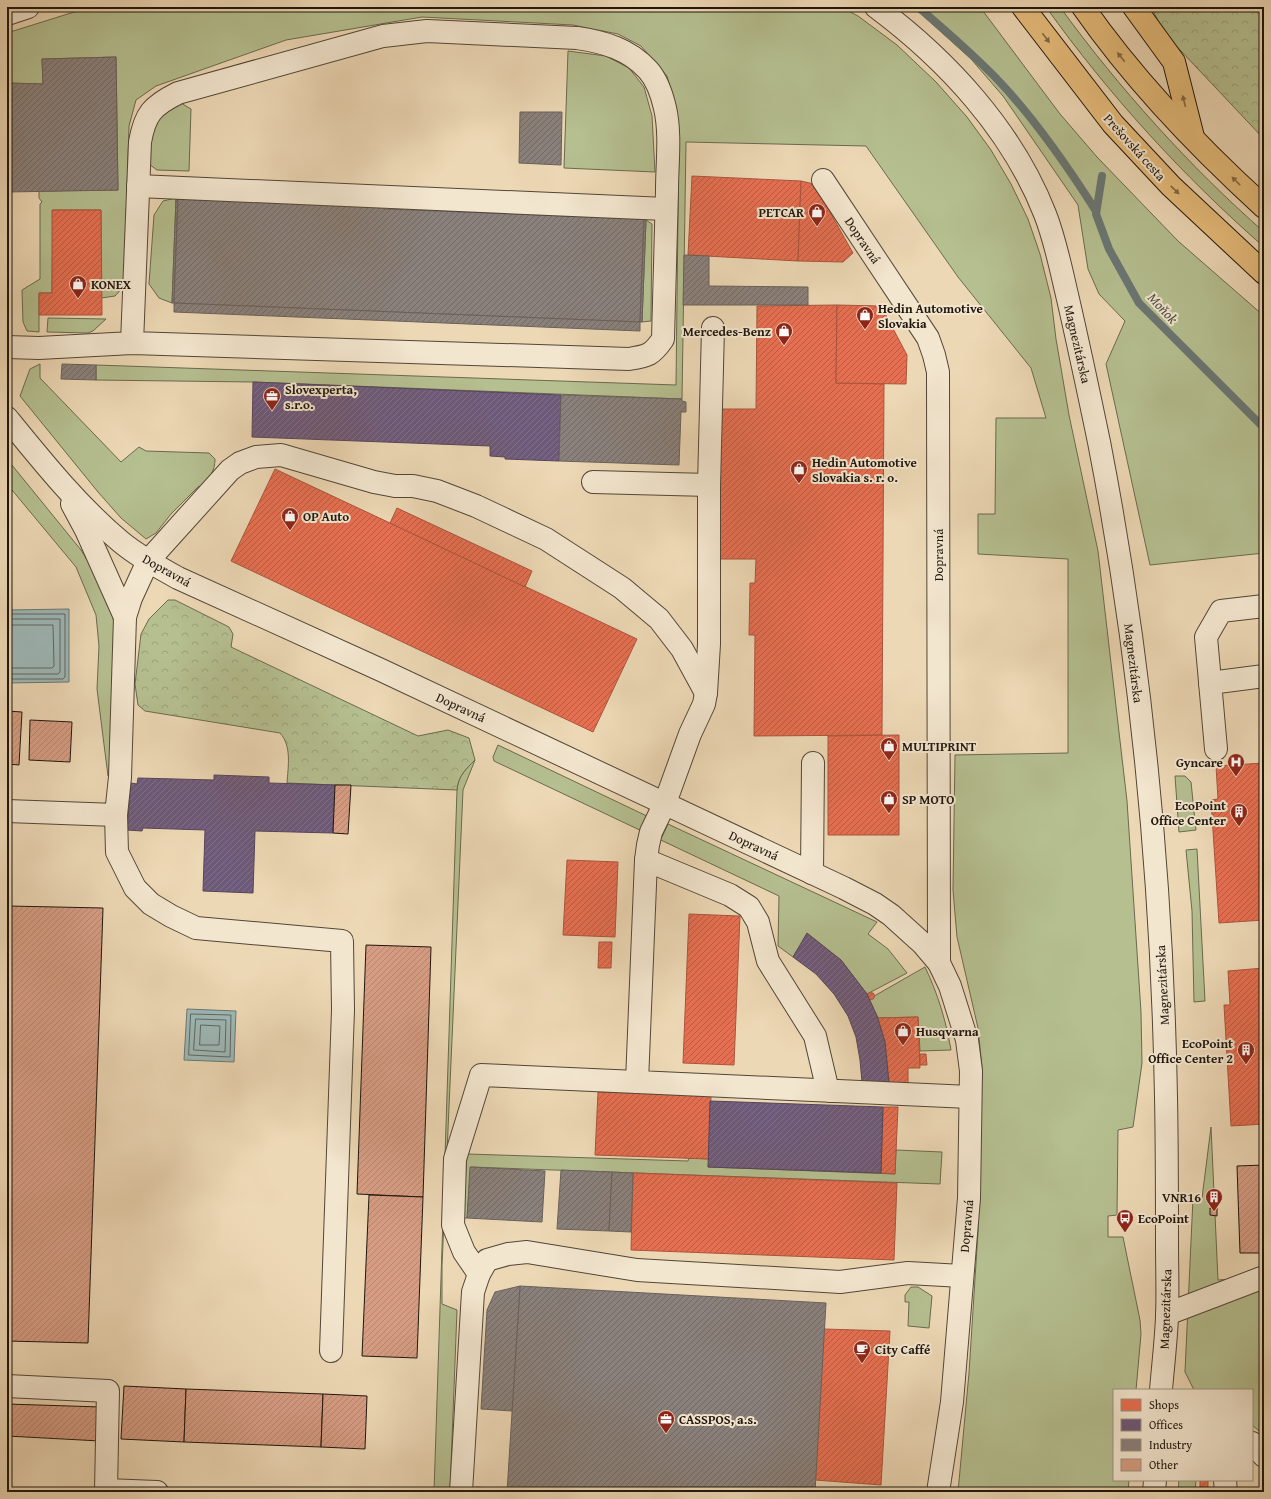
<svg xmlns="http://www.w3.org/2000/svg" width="1271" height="1499" viewBox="0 0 1271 1499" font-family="'Gentium Book Plus',serif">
	<defs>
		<pattern id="forest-crowns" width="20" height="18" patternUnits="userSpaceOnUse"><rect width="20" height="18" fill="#b5bf90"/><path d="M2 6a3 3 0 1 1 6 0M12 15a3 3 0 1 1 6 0" fill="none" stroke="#9ba37b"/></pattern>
		<pattern id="shops-hatch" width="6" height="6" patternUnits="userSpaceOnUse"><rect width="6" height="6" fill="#e76f51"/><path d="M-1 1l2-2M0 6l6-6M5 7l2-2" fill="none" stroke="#bb5a42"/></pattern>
		<pattern id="offices-hatch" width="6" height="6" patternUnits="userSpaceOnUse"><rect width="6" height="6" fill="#6d597a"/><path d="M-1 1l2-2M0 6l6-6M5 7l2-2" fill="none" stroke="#817189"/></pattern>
		<pattern id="industry-hatch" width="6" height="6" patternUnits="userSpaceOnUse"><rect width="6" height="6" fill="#8a817c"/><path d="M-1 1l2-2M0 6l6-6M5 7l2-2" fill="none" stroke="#706964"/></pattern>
		<pattern id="building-hatch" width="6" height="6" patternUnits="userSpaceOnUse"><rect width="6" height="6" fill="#d79d84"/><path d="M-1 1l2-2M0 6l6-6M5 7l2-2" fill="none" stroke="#b88671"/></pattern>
	</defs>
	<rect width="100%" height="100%" fill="#edd8b5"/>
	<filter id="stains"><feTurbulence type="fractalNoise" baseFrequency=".005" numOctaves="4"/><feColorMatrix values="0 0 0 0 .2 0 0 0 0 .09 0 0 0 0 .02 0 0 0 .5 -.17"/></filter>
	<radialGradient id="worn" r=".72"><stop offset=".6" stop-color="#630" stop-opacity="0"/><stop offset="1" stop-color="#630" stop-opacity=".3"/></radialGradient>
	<g fill="#b5bf90" stroke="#6a6a4e">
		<path d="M 90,7 L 841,7 L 858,16 L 897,45 L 936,82 L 967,117 L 991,150 L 1011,184 L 1028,219 L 1040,254 L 1051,298 L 1056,339 L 1069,415 L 1098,551 L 1127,801 L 1141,1012 L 1142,1063 L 1133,1127 L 1118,1130 L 1117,1215 L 1108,1216 L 1108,1237 L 1123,1237 L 1140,1320 L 1141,1334 L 1136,1390 L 1114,1390 L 1114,1480 L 1129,1480 L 1128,1492 L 958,1492 L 969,1373 L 978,1232 L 982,1067 L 978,1028 L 957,937 L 953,890 L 955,755 L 1068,753 L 1068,559 L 978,554 L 978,514 L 995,514 L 996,418 L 1046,418 L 1031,368 L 958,277 L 866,146 L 686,142 L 682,399 L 253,382 L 96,380 L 96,365 L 676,385 L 679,134 L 676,109 L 667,76 L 641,46 L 618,34 L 573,25 L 422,17 L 286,40 L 156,86 L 136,100 L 129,126 L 124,286 L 115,296 L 101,298 L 101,210 L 53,210 L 52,293 L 39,293 L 39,332 L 27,331 L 23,322 L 22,290 L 40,279 L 40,204 L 42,202 L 39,198 L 39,191 L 118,190 L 116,57 L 42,59 L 43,84 L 7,83 L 7,33 Z"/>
		<path d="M 911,7 L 980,7 L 1060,114 L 1097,157 L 1178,241 L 1264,316 L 1264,553 L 1150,565 L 1106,364 L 1125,321 L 1099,294 L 1088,269 L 1078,205 L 1003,96 L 971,59 L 920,13 Z"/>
		<path d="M 1046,7 L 1060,7 C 1118,87 1190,167 1264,232 L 1264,247 C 1183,176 1109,95 1046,7 Z"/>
		<path d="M 568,51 L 606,56 L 629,68 L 644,87 L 652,116 L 655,172 L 564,168 Z"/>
		<path d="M 181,103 L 191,109 L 189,171 L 157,170 L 149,164 C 151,126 145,124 181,103 Z"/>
		<path d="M 176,198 L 172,303 L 159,298 L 149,284 L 154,215 L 163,201 Z"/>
		<path d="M 646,220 L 652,224 L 651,321 L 642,322 Z"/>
		<path d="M 48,318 L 106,319 L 93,331 L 88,333 L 47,332 Z"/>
		<path d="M 40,364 L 40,378 L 121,462 L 139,447 L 146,451 L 209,453 L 215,459 C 215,472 209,478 201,487 L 199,486 L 171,514 L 156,533 L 146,539 L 121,518 L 98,492 L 20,396 L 30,369 Z"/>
		<path d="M 7,459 L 81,550 L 102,584 L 113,615 L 116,653 L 113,776 L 108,776 L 97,689 L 99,646 L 96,615 L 76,567 L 7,484 Z"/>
		<path d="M 498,745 L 651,818 L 646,830 L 662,837 L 668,824 L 877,922 L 868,934 L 888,949 L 907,973 L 867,994 L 841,960 L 807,934 L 793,957 L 778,946 L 779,896 L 494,761 L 493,757 Z"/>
		<path d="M 475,760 L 463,790 L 442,1266 L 442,1304 L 457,1310 L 450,1492 L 434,1492 L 457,790 C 458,776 466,769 475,760 Z"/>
		<path d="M 1175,776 L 1185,776 L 1191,782 L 1196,830 L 1179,832 Z"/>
		<path d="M 1197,849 L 1205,1001 L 1194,1002 L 1192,911 L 1186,850 Z"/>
		<path d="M 925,967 C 938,994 946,1021 951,1050 L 920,1051 L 918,1017 L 878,1018 L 869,999 Z"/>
		<path d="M 1211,1127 L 1218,1280 L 1264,1277 L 1264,1435 L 1252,1425 L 1252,1390 L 1194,1390 L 1185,1372 L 1193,1198 L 1202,1198 Z"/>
		<path d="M 896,1150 L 942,1152 L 940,1184 L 471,1167 L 467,1218 L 463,1218 L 467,1154 L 688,1161 L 689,1158 L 709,1159 L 708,1167 L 895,1174 Z"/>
		<path d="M 911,1287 L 918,1287 L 932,1296 L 929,1328 L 908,1326 L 909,1302 L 905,1302 L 905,1295 Z"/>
		<path d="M 1179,1480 L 1196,1480 L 1195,1492 L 1178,1492 Z"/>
		<path d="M 476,1487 L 508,1489 L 507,1492 L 475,1492 Z"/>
	</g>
	<g fill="url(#forest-crowns)" stroke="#6a6a4e">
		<path d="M 1151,7 L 1264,7 L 1264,139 L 1165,34 Z"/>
		<path d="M 168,600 L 175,600 L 229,627 L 233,634 L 231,647 L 418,736 L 448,730 L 469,738 L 475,760 C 466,769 458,776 457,790 L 287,783 C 288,767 292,746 280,733 L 145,711 L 138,705 L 135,684 L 141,634 L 149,619 Z"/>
	</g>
	<g fill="#9db8b7" stroke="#6a7773">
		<path d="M 69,609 L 69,682 L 7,683 L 7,610 Z"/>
		<path d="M 187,1009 L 236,1011 L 234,1062 L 184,1060 Z"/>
	</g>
	<g fill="url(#shops-hatch)" stroke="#ab543d">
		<path d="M 692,176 L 801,181 L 798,261 L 688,255 Z"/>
		<path d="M 801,181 L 814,184 L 853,253 L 843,262 L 798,261 Z"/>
		<path d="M 52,210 L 101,210 L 102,315 L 39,315 L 39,293 L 52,293 Z"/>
		<path d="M 837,305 L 836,383 L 884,384 L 882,735 L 754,736 L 755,635 L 749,635 L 750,583 L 755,583 L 756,559 L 714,559 L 715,409 L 756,409 L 757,306 Z"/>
		<path d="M 837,305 L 881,306 L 907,355 L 906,384 L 836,383 Z"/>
		<path d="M 275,469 L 637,639 L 593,732 L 231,561 Z"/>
		<path d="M 397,508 L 532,571 L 525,587 L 390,523 Z"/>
		<path d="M 899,735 L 899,835 L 828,835 L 828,736 Z"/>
		<path d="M 1264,763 L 1264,854 L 1260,855 L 1264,920 L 1219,923 L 1211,800 L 1218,799 L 1216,766 Z"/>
		<path d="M 567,860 L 618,862 L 615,937 L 563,935 Z"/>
		<path d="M 689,914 L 740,916 L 734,1065 L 683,1063 Z"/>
		<path d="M 599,942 L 612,942 L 611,968 L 598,968 Z"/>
		<path d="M 1264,968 L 1264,1124 L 1231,1126 L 1224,1005 L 1230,1005 L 1228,971 Z"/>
		<circle cx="871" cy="996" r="3.5"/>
		<path d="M 918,1017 L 920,1068 L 908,1068 L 908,1083 L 889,1083 L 885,1042 L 878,1018 Z"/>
		<path d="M 920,1054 L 926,1054 L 927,1065 L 920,1065 Z"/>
		<path d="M 598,1092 L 711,1095 L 709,1159 L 595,1155 Z"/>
		<path d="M 883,1107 L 898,1107 L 895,1174 L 881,1173 Z"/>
		<path d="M 633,1173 L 897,1183 L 894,1260 L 631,1250 Z"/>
		<path d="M 824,1329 L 890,1331 L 881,1485 L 815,1480 Z"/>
		<path d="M 1200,1480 L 1208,1481 L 1208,1492 L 1200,1492 Z"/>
	</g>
	<g fill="url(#offices-hatch)" stroke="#554559">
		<path d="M 253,382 L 561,395 L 559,461 L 505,459 L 505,457 L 490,456 L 490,446 L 252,437 Z"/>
		<path d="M 214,775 L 269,777 L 269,783 L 335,785 L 333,833 L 255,831 L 253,893 L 203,891 L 205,830 L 143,828 L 142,831 L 127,830 L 131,783 L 137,784 L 138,778 L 214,780 Z"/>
		<path d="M 807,933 L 841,960 L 867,994 L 877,1016 L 885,1042 L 889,1083 L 862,1082 L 860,1060 L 856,1037 L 848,1016 L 834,994 L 816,974 L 793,957 Z"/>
		<path d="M 710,1101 L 883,1107 L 881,1173 L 708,1167 Z"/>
	</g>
	<g fill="url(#industry-hatch)" stroke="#6a615b">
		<path d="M 116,57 L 118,190 L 7,192 L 7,83 L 43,84 L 42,59 Z"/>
		<path d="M 520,112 L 562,112 L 561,165 L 519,163 Z"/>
		<path d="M 176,198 L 178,198 L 174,303 L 172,303 Z"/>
		<path d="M 178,198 L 384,206 L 384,209 L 644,219 L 640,322 L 174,303 Z"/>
		<path d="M 644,219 L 646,220 L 642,322 L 640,322 Z"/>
		<path d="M 684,255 L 709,256 L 709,286 L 808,287 L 808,305 L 683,305 Z"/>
		<path d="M 174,303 L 640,322 L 640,331 L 174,312 Z"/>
		<path d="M 62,364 L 96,365 L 96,380 L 61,379 Z"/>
		<path d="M 561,395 L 682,399 L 682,401 L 686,402 L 686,412 L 681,412 L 679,465 L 559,461 Z"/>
		<path d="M 470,1167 L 545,1171 L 542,1222 L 467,1218 Z"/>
		<path d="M 561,1170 L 612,1172 L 609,1231 L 557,1229 Z"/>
		<path d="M 612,1172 L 633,1173 L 631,1232 L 609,1231 Z"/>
		<path d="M 520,1286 L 826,1303 L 815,1492 L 507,1492 Z"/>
		<path d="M 520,1286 L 512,1411 L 481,1409 L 487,1310 L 495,1292 Z"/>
	</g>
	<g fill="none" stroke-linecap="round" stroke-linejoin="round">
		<g stroke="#5e6762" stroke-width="1">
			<path d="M 7,614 L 65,614 L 65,677 L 63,679 L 7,679"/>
			<path d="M 7,619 L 60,619 L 60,672 L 58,674 L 7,674"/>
			<path d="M 7,625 L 53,625 L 54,666 L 52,668 L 7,668"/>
			<path d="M 191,1014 L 231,1015 L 230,1057 L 189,1055 Z"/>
			<path d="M 196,1019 L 226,1020 L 225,1052 L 194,1050 Z"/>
			<path d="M 201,1025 L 220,1026 L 219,1045 L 200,1045 Z"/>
		</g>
		<g stroke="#6a7773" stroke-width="8">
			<path d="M 918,7 C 944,29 971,53 995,77 C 1031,114 1068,167 1096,211"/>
			<path d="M 1102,176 L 1096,214 L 1109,249 L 1139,303 L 1264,428"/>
		</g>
	</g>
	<g fill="url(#building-hatch)" stroke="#1e160d">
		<path d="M 7,711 L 22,712 L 19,765 L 7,764 Z"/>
		<path d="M 30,720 L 72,722 L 70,762 L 29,760 Z"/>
		<path d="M 335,785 L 351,785 L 348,834 L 333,833 Z"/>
		<path d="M 9,906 L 103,908 L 88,1343 L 7,1341 L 7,969 Z"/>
		<path d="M 366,945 L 431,947 L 423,1197 L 357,1194 Z"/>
		<path d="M 1264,1165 L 1264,1253 L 1240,1253 L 1237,1166 Z"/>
		<path d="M 369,1195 L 423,1197 L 417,1358 L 362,1356 Z"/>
		<path d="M 1210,1208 L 1217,1208 L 1217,1216 L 1210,1215 Z"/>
		<path d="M 124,1386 L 186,1389 L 184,1442 L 121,1439 Z"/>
		<path d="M 186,1389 L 323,1394 L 321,1447 L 184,1442 Z"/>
		<path d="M 323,1394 L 367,1396 L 365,1449 L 321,1447 Z"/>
		<path d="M 7,1404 L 101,1407 L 100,1441 L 7,1436 Z"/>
	</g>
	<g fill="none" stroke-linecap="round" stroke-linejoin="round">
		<defs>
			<g id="minor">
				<path d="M 876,7 C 947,60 1012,130 1045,214 C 1056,242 1061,270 1068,299 C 1079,347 1089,394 1099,442 C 1141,658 1162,878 1166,1097 C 1167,1146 1167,1195 1167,1244 C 1167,1268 1168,1293 1167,1317 C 1166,1341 1163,1366 1161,1390"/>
				<path d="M 7,14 L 28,7"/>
				<path d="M 823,180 L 928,338 L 934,355 L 938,372 L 939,963"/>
				<path d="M 138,186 L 666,209"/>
				<path d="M 7,347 L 39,348 L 132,343 L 629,359 C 648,356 652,355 663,339 C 664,290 666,240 667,190 C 667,164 671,134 665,108 C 662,95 657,80 648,70 C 629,49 604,42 577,38 L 427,31 L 383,36 L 178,93 C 152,106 145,114 140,142 L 132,343"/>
				<path d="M 7,418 C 42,461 78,506 121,542 C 138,556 158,567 178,578 L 381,670 L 844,888 L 875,904 L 891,915 L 922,943 L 939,963 L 950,986 L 967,1040 L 971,1071 L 969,1198 L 952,1402 L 938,1492"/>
				<path d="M 593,482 L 709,485 L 709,644 L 706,693 L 704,704 L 690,734 L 665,803 L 651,832 L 648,845 L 646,860"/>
				<path d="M 709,485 L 713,328"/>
				<path d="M 125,617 L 131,598 L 148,561 L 230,470 L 240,463 L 256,457 L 281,455 L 374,482 L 395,486 L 413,486 L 437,491 L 476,506 L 546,539 L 622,588 L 659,619 L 682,649 L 706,693"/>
				<path d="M 1210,683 L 1264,676"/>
				<path d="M 1216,749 L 1206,637 L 1221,611 L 1264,606"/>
				<path d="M 7,811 L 116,815 L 120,777 L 125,617 L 86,530 L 72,504"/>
				<path d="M 116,815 L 117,852 L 135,888 L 151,904 L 171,916 L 196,928 L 342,941 L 343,1010 L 331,1351"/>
				<path d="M 812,873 L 813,763"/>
				<path d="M 828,1091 L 815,1036 L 768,961 L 758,922 L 749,907 L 730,895 L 646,860 L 637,1082 L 970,1097"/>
				<path d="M 479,1274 L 464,1252 L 453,1225 L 455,1159 L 481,1075 L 637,1082"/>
				<path d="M 1167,1314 L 1264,1277"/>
				<path d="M 7,1386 L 108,1391 L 106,1490 L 157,1492"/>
				<path d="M 1252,1443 L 1264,1456"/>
				<path d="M 1225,1480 L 1226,1492"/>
				<path d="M 461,1492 L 473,1292 L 479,1274 L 487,1260 L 508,1254 L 527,1252 L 637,1270 L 824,1281 L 840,1282 L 908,1273 L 962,1276"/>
				<path d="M 1154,1492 L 1155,1480"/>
			</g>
			<g id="highway">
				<path d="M 1023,7 L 1113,124 L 1171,186 L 1264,273"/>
				<path d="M 1083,7 C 1134,80 1198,147 1264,207"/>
				<path d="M 1134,7 L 1174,62 L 1193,137"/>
			</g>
		</defs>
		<use href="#minor" stroke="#524637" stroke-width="24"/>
		<use href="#highway" stroke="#1e160d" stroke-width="24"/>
		<use href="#minor" stroke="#f3e6cf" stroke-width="22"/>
		<use href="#highway" stroke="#e6bc7a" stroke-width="22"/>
	</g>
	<defs><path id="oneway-solid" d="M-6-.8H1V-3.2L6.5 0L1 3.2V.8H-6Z"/></defs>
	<g fill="#826944">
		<use href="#oneway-solid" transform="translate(1046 38) rotate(53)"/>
		<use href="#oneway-solid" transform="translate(1121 57) rotate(-129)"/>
		<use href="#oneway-solid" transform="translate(1184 101) rotate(-104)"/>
		<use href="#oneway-solid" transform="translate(1236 181) rotate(-135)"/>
		<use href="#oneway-solid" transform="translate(1175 190) rotate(44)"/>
	</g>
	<defs>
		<symbol id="shop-pin" viewBox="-11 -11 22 30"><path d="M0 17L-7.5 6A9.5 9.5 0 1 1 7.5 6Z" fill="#8f2418" stroke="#f3e6cf"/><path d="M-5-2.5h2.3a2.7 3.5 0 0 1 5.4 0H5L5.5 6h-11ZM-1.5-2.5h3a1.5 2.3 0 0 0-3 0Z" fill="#fff"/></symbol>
		<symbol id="office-pin" viewBox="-11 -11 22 30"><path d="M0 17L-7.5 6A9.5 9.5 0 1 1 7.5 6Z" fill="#8f2418" stroke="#f3e6cf"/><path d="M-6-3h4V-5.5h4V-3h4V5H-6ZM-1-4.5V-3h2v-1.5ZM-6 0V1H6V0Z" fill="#fff"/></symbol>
		<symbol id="hospital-pin" viewBox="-11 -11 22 30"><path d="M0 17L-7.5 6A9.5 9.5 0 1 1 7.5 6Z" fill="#8f2418" stroke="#f3e6cf"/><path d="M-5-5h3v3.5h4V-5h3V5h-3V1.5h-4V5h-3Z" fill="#fff"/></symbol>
		<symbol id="building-pin" viewBox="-11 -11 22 30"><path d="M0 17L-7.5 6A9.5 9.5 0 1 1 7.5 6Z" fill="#8f2418" stroke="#f3e6cf"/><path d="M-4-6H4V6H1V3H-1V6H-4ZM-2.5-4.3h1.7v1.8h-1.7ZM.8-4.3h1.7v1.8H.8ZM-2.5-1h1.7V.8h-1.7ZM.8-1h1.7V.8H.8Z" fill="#fff"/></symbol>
		<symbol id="bus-pin" viewBox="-11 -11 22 30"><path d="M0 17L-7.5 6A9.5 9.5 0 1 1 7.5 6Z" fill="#8f2418" stroke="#f3e6cf"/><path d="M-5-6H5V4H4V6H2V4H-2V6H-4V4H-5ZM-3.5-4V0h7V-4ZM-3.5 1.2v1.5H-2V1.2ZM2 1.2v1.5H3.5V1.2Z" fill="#fff"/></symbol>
		<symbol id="cafe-pin" viewBox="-11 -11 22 30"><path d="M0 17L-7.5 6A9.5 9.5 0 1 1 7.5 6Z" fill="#8f2418" stroke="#f3e6cf"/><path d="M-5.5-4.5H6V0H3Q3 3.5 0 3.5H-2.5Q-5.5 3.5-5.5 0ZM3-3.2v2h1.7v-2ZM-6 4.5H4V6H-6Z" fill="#fff"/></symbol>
	</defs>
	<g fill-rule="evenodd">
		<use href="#shop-pin" x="807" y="202" width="20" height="27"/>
		<use href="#shop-pin" x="68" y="274" width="20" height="27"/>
		<use href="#shop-pin" x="855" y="305" width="20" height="27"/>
		<use href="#shop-pin" x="774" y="321" width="20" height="27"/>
		<use href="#office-pin" x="262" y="386" width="20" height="27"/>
		<use href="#shop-pin" x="789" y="459" width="20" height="27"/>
		<use href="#shop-pin" x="280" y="506" width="20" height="27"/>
		<use href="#shop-pin" x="879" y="736" width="20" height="27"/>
		<use href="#hospital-pin" x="1226" y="752" width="20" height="27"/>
		<use href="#shop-pin" x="879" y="789" width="20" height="27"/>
		<use href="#building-pin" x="1229" y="802" width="20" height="27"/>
		<use href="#shop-pin" x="893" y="1021" width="20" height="27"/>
		<use href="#building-pin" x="1236" y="1040" width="20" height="27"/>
		<use href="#building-pin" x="1204" y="1187" width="20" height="27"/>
		<use href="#bus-pin" x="1115" y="1208" width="20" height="27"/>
		<use href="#cafe-pin" x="852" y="1339" width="20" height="27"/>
		<use href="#office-pin" x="656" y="1409" width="20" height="27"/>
	</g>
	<g text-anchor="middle" stroke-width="4" stroke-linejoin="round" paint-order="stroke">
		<g font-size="13" fill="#1e160d" stroke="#f3e6cf">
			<text transform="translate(1135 147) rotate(48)" y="5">Prešovská cesta</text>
			<text transform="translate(863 240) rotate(56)" y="5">Dopravná</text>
			<text transform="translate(1078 344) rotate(77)" y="5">Magnezitárska</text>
			<text transform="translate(938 555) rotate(-90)" y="5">Dopravná</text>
			<text transform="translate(167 570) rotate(29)" y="5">Dopravná</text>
			<text transform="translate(1134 663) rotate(83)" y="5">Magnezitárska</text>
			<text transform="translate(461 707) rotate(25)" y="5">Dopravná</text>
			<text transform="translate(754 845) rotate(25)" y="5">Dopravná</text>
			<text transform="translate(1162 985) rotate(-93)" y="5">Magnezitárska</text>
			<text transform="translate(966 1226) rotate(-85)" y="5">Dopravná</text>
			<text transform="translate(1165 1309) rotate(-88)" y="5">Magnezitárska</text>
		</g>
		<g font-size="13" font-weight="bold" fill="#1e160d" stroke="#f3e6cf" text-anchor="start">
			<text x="804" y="217" text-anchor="end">PETCAR</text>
			<text x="91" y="289">KONEX</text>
			<text x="878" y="313">Hedin Automotive<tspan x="878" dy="15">Slovakia</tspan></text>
			<text x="771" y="336" text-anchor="end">Mercedes-Benz</text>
			<text x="285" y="394">Slovexperta,<tspan x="285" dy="15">s.r.o.</tspan></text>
			<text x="812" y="467">Hedin Automotive<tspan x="812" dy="15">Slovakia s. r. o.</tspan></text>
			<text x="303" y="521">OP Auto</text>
			<text x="902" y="751">MULTIPRINT</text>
			<text x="1223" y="767" text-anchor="end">Gyncare</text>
			<text x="902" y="804">SP MOTO</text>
			<text x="1226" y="810" text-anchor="end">EcoPoint<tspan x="1226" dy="15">Office Center</tspan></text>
			<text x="916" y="1036">Husqvarna</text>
			<text x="1233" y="1048" text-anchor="end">EcoPoint<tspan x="1233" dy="15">Office Center 2</tspan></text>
			<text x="1201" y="1202" text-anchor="end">VNR16</text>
			<text x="1138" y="1223">EcoPoint</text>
			<text x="875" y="1354">City Caffé</text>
			<text x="679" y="1424">CASSPOS, a.s.</text>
		</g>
		<g font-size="14" font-style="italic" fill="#4a4f48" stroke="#f3e6cf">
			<text transform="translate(1163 308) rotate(47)" y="5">Moňok</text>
		</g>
	</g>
	<rect width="1271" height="1499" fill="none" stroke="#edd8b5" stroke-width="24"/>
	<rect x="8" y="8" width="1255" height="1483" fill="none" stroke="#1e160d" stroke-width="2"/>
	<rect x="12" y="12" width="1247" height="1475" fill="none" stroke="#1e160d"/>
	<rect x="1113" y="1389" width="140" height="92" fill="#f3e6cf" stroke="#9e9381"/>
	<rect x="1121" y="1399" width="20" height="12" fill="#e76f51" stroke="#9e9381"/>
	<text x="1149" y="1409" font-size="12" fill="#1e160d">Shops</text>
	<rect x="1121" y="1419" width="20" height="12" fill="#6d597a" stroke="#9e9381"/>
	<text x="1149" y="1429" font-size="12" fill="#1e160d">Offices</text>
	<rect x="1121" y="1439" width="20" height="12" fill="#8a817c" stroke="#9e9381"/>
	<text x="1149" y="1449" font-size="12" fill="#1e160d">Industry</text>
	<rect x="1121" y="1459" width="20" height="12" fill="#d79d84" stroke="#9e9381"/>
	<text x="1149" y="1469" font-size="12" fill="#1e160d">Other</text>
	<rect width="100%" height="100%" filter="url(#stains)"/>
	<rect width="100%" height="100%" fill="url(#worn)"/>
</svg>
